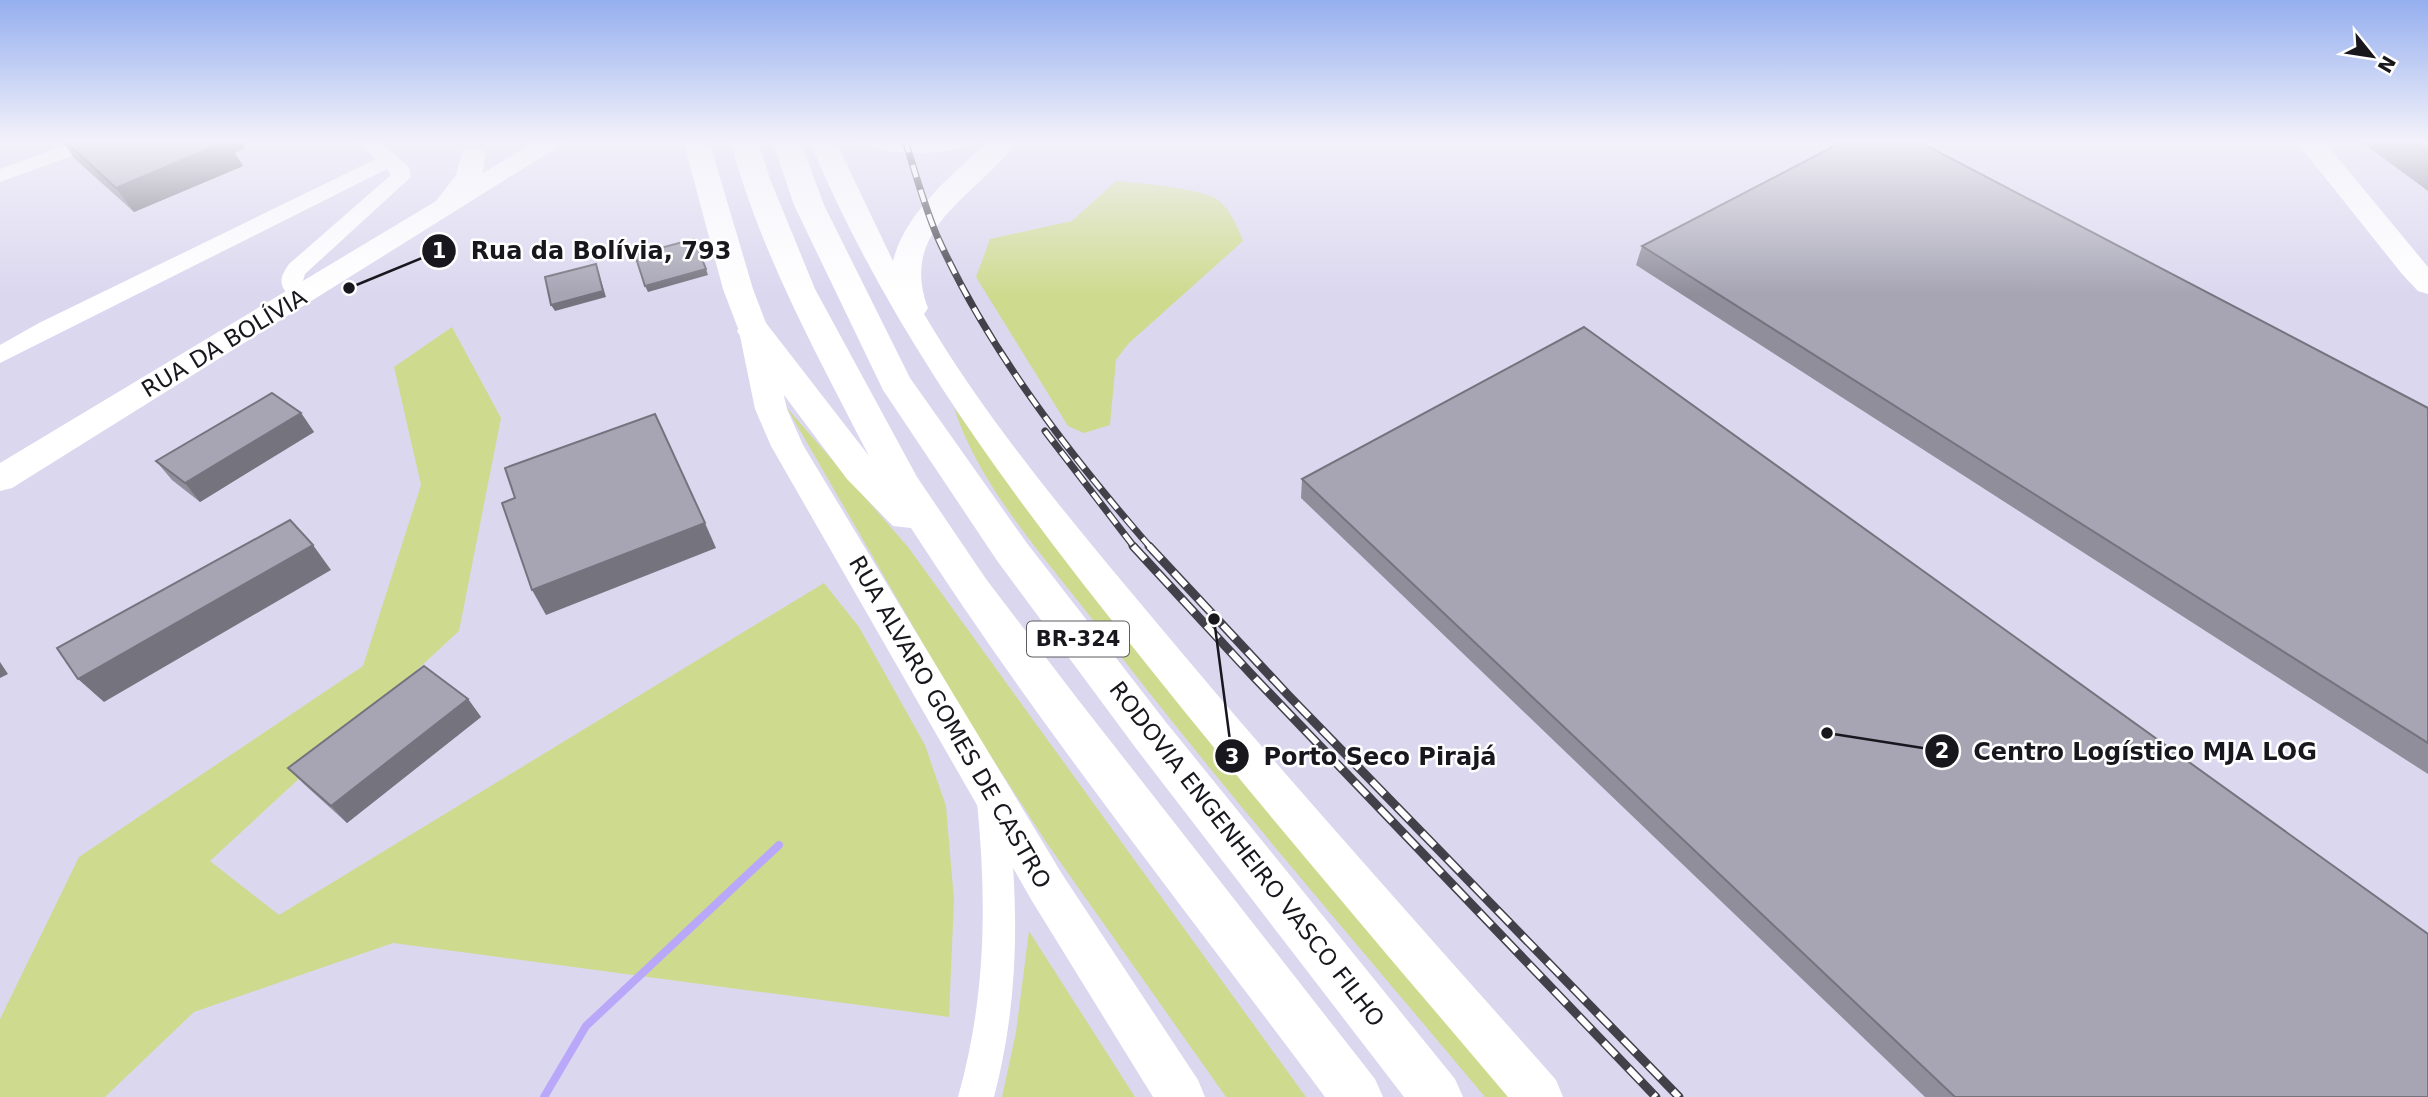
<svg xmlns="http://www.w3.org/2000/svg" width="2428" height="1097" viewBox="0 0 2428 1097" font-family="'DejaVu Sans',sans-serif">
	<rect width="100%" height="100%" fill="#e4e2f3"/>
	<rect fill="#dbd7ef" x="0" y="140" width="2428" height="957"/>
	<g fill="#cedb8f">
		<path d="M 1116,181 C 1137,183 1202,188 1218,200 C 1231,210 1237,227 1243,241 L 1128,344 L 1116,360 L 1110,425 L 1084,433 L 1068,426 L 976,277 L 990,239 L 1072,221 Z"/>
		<path d="M 452,327 L 501,418 L 459,631 L 210,861 L 279,915 L 824,583 L 859,627 L 925,745 L 946,806 L 954,900 L 949,1017 L 393,943 L 194,1012 L 105,1097 L 0,1097 L 0,1019 L 79,857 L 363,666 L 421,485 L 394,367 Z"/>
		<path d="M 787,408 L 908,547 L 1306,1097 L 1226,1097 L 1046,842 L 963,713 Z"/>
		<path d="M 954,408 L 1017,493 L 1512,1097 L 1485,1097 C 1353,939 1217,783 1092,619 C 1042,554 980,487 954,408 Z"/>
		<path d="M 1029,931 L 1135,1097 L 1002,1097 L 1016,1032 Z"/>
	</g>
	<g fill="none" stroke-linecap="round" stroke-linejoin="round">
		<path stroke="#b9a8f9" stroke-width="8" d="M 544,1097 L 586,1026 L 779,845"/>
		<g fill="#fff" fill-rule="evenodd">
			<path d="M 79,140 L 107,140 L 105,144 L 0,182 L 0,169 Z"/>
			<path d="M 356,140 L 377,140 L 409,167 L 411,177 L 305,274 L 302,284 L 312,296 L 309,301 L 293,301 C 280,286 277,281 289,264 L 391,175 L 387,169 L 0,363 L 0,345 L 39,323 L 376,159 Z"/>
			<path d="M 992,789 L 1003,793 L 1007,802 C 1019,903 1020,998 994,1097 L 958,1097 C 986,998 987,903 977,802 L 981,793 Z"/>
		</g>
		<g fill="#fff" fill-rule="evenodd">
			<path d="M 537,140 L 569,140 L 12,488 L 0,491 L 0,463 L 436,201 L 456,175 L 463,149 L 481,149 L 485,155 L 483,173 Z"/>
			<path d="M 683,140 L 709,140 L 753,289 L 769,331 L 787,409 L 803,445 L 1062,874 L 1198,1080 L 1205,1097 L 1153,1097 L 1032,901 L 771,446 L 755,409 L 739,331 L 723,289 Z"/>
			<path d="M 809,140 L 835,140 L 893,261 C 905,212 954,173 990,140 L 1018,140 C 979,196 897,226 928,308 L 924,314 C 989,424 1074,524 1156,622 C 1286,778 1422,928 1556,1080 L 1563,1097 L 1508,1097 C 1386,953 1262,809 1144,661 C 1013,497 891,336 809,140 Z"/>
			<path d="M 859,140 L 976,140 L 972,145 C 929,156 906,156 863,145 Z"/>
			<path d="M 2295,140 L 2323,140 L 2333,152 L 2428,267 L 2428,294 L 2418,291 L 2402,274 Z"/>
		</g>
		<g fill="#fff" fill-rule="evenodd">
			<path d="M 730,140 L 758,140 L 770,179 L 815,289 L 917,477 L 986,579 L 1076,697 L 1375,1079 L 1383,1097 L 1325,1097 C 1185,909 1038,725 911,528 L 893,526 L 847,479 L 742,339 L 737,331 L 742,323 L 754,320 L 766,323 L 869,456 C 816,353 760,252 730,140 Z"/>
			<path d="M 772,140 L 800,140 L 824,205 L 910,378 L 1026,542 L 1165,721 L 1455,1079 L 1463,1097 L 1404,1097 L 1135,747 L 998,562 L 883,390 L 794,205 Z"/>
		</g>
		<defs>
			<g id="rail-far1">
				<path d="M 905,140 C 915,172 924,205 937,236 C 989,351 1069,454 1151,548"/>
				<path d="M 1045,431 L 1135,548"/>
			</g>
			<g id="rail">
				<path d="M 1133,546 L 1251,674 L 1656,1097"/>
				<path d="M 1149,546 L 1288,695 L 1679,1097"/>
			</g>
		</defs>
		<use href="#rail-far1" stroke="#42414a" stroke-width="7"/>
		<use href="#rail" stroke="#42414a" stroke-width="9"/>
		<use href="#rail-far1" stroke="#fff" stroke-width="4.5" stroke-dasharray="13" stroke-linecap="butt"/>
		<use href="#rail" stroke="#fff" stroke-width="6" stroke-dasharray="18" stroke-linecap="butt"/>
	</g>
	<g fill="#908e9b">
		<path d="M 62,140 L 241,140 L 245,148 L 235,153 L 243,166 L 134,212 L 74,158 Z"/>
		<path d="M 2359,140 L 2428,140 L 2428,191 Z"/>
		<path d="M 1642,246 L 2428,408 L 2428,774 L 1636,265 Z"/>
		<path d="M 301,413 L 314,432 L 200,502 L 172,480 L 156,461 Z"/>
		<path d="M 1302,479 L 2428,1097 L 1925,1097 L 1301,498 Z"/>
		<path d="M 468,699 L 481,717 L 347,823 L 305,785 L 288,768 Z"/>
	</g>
	<g fill="#75747e">
		<path d="M 220,140 L 241,140 L 245,148 L 235,153 L 243,166 L 134,212 L 116,188 Z"/>
		<path d="M 596,264 L 606,297 L 555,311 L 551,305 Z"/>
		<path d="M 706,269 L 708,275 L 648,292 L 645,286 Z"/>
		<path d="M 301,413 L 314,432 L 200,502 L 185,483 Z"/>
		<path d="M 705,523 L 716,548 L 546,615 L 532,590 Z"/>
		<path d="M 313,545 L 331,570 L 104,702 L 78,679 Z"/>
		<path d="M 0,662 L 8,674 L 0,678 Z"/>
		<path d="M 468,699 L 481,717 L 347,823 L 331,806 Z"/>
	</g>
	<g fill="#a7a5b4" stroke="#75747e" stroke-width="2">
		<path d="M 64,140 L 227,140 L 227,141 L 116,188 Z"/>
		<path d="M 1846,140 L 1916,140 L 2428,408 L 2428,743 L 1642,246 Z"/>
		<path d="M 2411,140 L 2428,140 L 2428,152 Z"/>
		<path d="M 694,239 L 706,269 L 645,286 L 635,255 Z"/>
		<path d="M 596,264 L 603,291 L 551,305 L 545,277 Z"/>
		<path d="M 1584,327 L 2428,934 L 2428,1097 L 1955,1097 L 1302,479 Z"/>
		<path d="M 272,393 L 301,413 L 185,483 L 156,461 Z"/>
		<path d="M 655,414 L 705,523 L 532,590 L 502,503 L 515,498 L 505,468 Z"/>
		<path d="M 290,520 L 313,545 L 78,679 L 57,648 Z"/>
		<path d="M 424,666 L 468,699 L 331,806 L 288,768 Z"/>
	</g>
	<linearGradient id="sky" x2="0" y2="1"><stop stop-color="#95afef"/><stop offset="0.48" stop-color="#f3f2fa"/><stop offset="1" stop-color="#f3f2fa" stop-opacity="0"/></linearGradient>
	<rect width="2428" height="294" fill="url(#sky)"/>
	<g text-anchor="middle" stroke-width="5" stroke-linejoin="round" paint-order="stroke">
		<rect fill="#fff" stroke="#5d5d61" stroke-width="2" x="1027" y="621.5" width="102" height="35" rx="5"/>
		<g font-size="21" font-weight="bold" fill="#18171d">
			<text x="1078" y="646">BR-324</text>
		</g>
		<g font-size="23" fill="#18171d" stroke="#fff">
			<text transform="translate(224 343) rotate(-31)" y="8">RUA DA BOLÍVIA</text>
			<text transform="translate(950 722) rotate(60)" y="8">RUA ALVARO GOMES DE CASTRO</text>
			<text transform="translate(1247 854) rotate(52)" y="8">RODOVIA ENGENHEIRO VASCO FILHO</text>
		</g>
	</g>
	<path fill="none" stroke="#18171d" stroke-width="2.5" d="M349 288L439 251M1827 733L1942 751M1214 619L1232 756"/>
	<g fill="#18171d" stroke="#fff" stroke-width="2.5">
		<circle cx="349" cy="288" r="7"/>
		<circle cx="1827" cy="733" r="7"/>
		<circle cx="1214" cy="619" r="7"/>
		<circle cx="439" cy="251" r="18"/>
		<circle cx="1942" cy="751" r="18"/>
		<circle cx="1232" cy="756" r="18"/>
	</g>
	<g font-size="21" text-anchor="middle" font-weight="bold" fill="#fff">
		<text x="439" y="258">1</text>
		<text x="1942" y="758">2</text>
		<text x="1232" y="764">3</text>
	</g>
	<g font-size="24" text-anchor="middle" font-weight="bold" fill="#18171d" stroke="#fff" stroke-width="5" stroke-linejoin="round" paint-order="stroke">
		<text x="601" y="259">Rua da Bolívia, 793</text>
		<text x="2145" y="760">Centro Logístico MJA LOG</text>
		<text x="1380" y="765">Porto Seco Pirajá</text>
	</g>
	<g transform="translate(2372 56) rotate(120)" stroke="#ffffff" stroke-width="5" paint-order="stroke">
	<path d="M0-5L12 26L0 18L-12 26Z" fill="#18171d"/>
	<text y="-10" font-size="19" font-weight="bold" text-anchor="middle" fill="#18171d">N</text>
	</g>
</svg>
